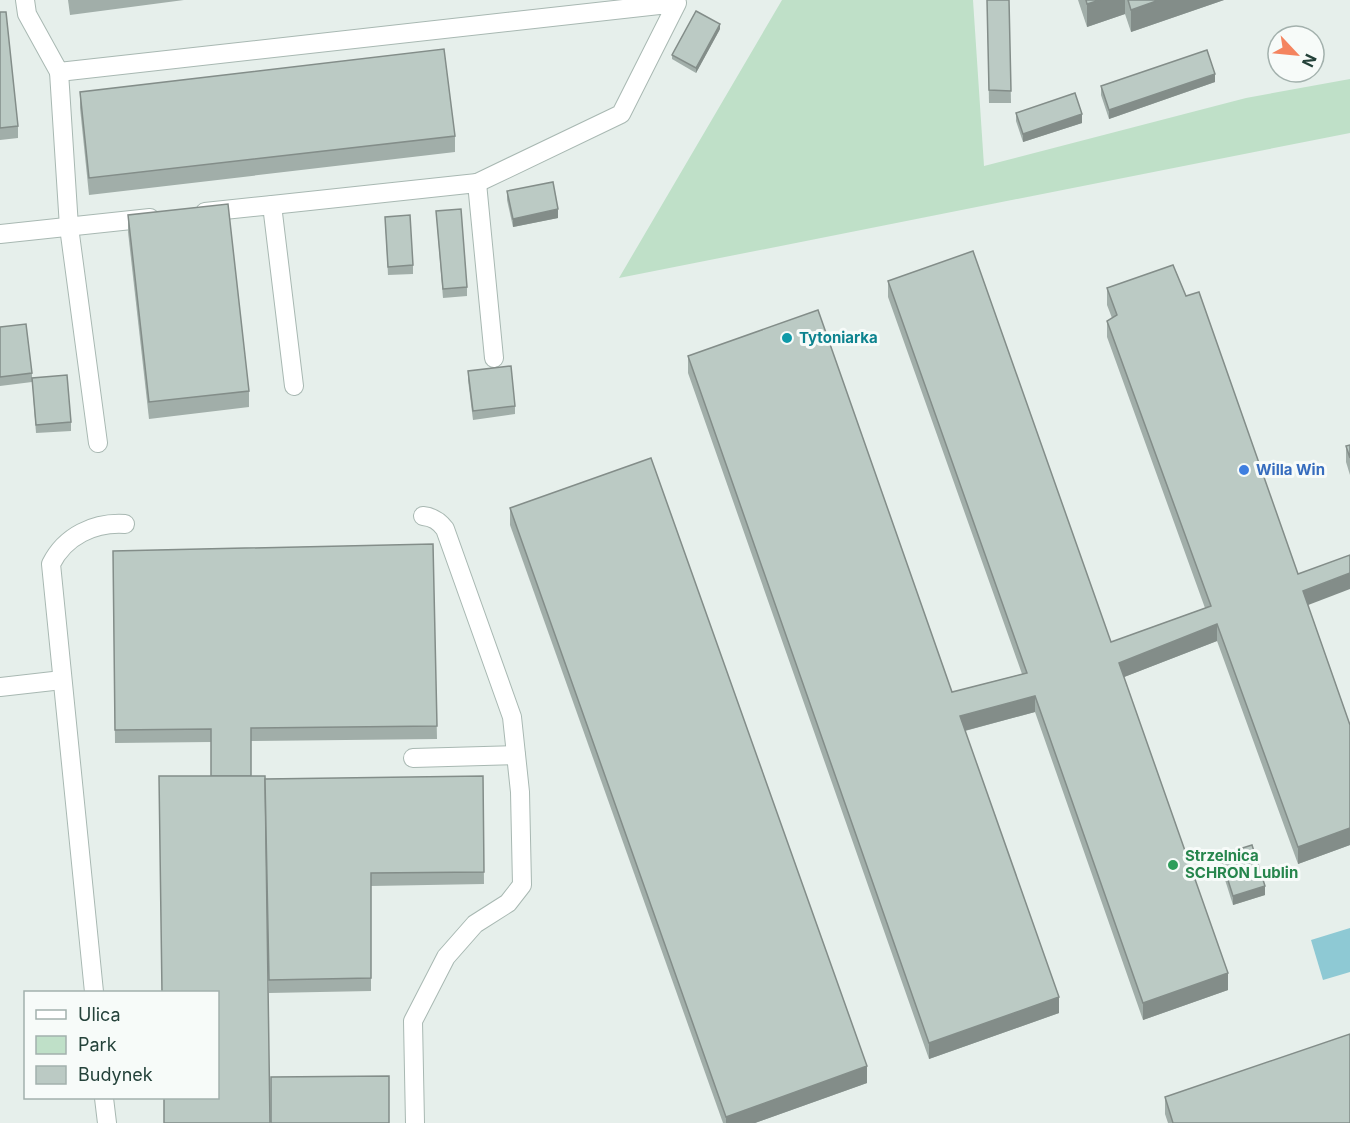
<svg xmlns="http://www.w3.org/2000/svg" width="1350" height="1123" viewBox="0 0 1350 1123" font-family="Inter,sans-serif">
	<rect width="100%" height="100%" fill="#e6efeb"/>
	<path fill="#bfe0c8" d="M 782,0 L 973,0 L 984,166 L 1246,98 L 1350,79 L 1350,133 L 619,278 Z"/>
	<path fill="#8ec9d4" d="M 1350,928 L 1350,972 L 1323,980 L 1311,940 Z"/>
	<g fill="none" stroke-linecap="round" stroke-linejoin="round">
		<defs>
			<g id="minor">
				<path d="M 25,0 L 27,14 L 59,72 L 677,3 L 621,114 L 477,183"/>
				<path d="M 59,72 L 69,227 L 98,443"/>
				<path d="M 272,205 L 477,183 L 494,358"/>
				<path d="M 205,212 L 272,205 L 294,386"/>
				<path d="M 0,234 L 150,218"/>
				<path d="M 0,687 L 62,680"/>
				<path d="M 413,758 L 516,755"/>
				<path d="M 94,992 L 51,564 C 65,536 94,522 125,524"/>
				<path d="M 104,1098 L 107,1123"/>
				<path d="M 415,1123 L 413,1021 L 446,957 L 475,924 L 508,903 L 522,885 L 520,792 L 512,717 L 445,529 C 439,521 433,517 423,516"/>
			</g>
		</defs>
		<use href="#minor" stroke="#a8b8b2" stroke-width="20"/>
		<use href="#minor" stroke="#fff" stroke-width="18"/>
	</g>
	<g fill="#a1aea9">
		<path d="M 68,0 L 184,0 L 70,15 Z"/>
		<path d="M 987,0 L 1009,0 L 1011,103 L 989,103 Z"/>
		<path d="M 1078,0 L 1224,0 L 1131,32 L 1125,14 L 1087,27 Z"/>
		<path d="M 0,12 L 18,126 L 18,138 L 0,140 Z"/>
		<path d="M 720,29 L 696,73 L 672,59 L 672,55 Z"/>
		<path d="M 1215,82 L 1109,119 L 1101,95 L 1101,86 Z"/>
		<path d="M 80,92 L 455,136 L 455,152 L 89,195 L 80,108 Z"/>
		<path d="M 1016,113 L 1082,123 L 1023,142 L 1016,121 Z"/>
		<path d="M 507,191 L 558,218 L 513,227 L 507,200 Z"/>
		<path d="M 436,211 L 467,287 L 467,296 L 443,298 Z"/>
		<path d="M 128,215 L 249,391 L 249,407 L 149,419 L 128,232 Z"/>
		<path d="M 385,217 L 413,265 L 413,274 L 388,275 Z"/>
		<path d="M 888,281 L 1111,642 L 1205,608 L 1107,337 L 1107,321 L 1112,318 L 1107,305 L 1107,288 L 1308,605 L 1350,725 L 1350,845 L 1298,864 L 1217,641 L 1124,677 L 1228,990 L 1143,1020 L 1035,712 L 965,731 L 1059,1013 L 929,1059 L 688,373 L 688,356 L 952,692 L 1022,674 L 888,297 Z"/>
		<path d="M 0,327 L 32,373 L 32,382 L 0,386 Z"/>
		<path d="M 468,371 L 515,406 L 515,414 L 473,420 L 468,380 Z"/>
		<path d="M 32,378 L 71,422 L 71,431 L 36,433 Z"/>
		<path d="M 1350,445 L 1350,475 L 1346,462 L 1346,446 Z"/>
		<path d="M 510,508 L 867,1083 L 755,1123 L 723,1123 L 510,525 Z"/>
		<path d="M 433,544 L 437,739 L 251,741 L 251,776 L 265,779 L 483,776 L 484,884 L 371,886 L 371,991 L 269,993 L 265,831 L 211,776 L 211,742 L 115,743 L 113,551 Z"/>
		<path d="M 1220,855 L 1265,895 L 1233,905 L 1220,864 Z"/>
		<path d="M 1165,1097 L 1350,1123 L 1168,1123 L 1165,1114 Z"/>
	</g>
	<g fill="#838d89">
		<path d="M 1100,0 L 1125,0 L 1125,14 L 1087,27 L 1087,4 Z"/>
		<path d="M 1159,0 L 1224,0 L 1131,32 L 1131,10 Z"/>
		<path d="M 720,24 L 720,29 L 696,73 L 696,68 Z"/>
		<path d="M 1215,74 L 1215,82 L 1109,119 L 1109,110 Z"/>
		<path d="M 1082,114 L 1082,123 L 1023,142 L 1023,134 Z"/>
		<path d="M 558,209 L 558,218 L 513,227 L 513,219 Z"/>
		<path d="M 1350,573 L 1350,589 L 1303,607 L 1303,591 Z"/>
		<path d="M 1217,624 L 1217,641 L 1119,679 L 1119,663 Z"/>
		<path d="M 1035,696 L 1035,712 L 960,732 L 960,716 Z"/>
		<path d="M 1350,828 L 1350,845 L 1298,864 L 1298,847 Z"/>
		<path d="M 1265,886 L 1265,895 L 1233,905 L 1233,896 Z"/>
		<path d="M 1228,973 L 1228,990 L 1143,1020 L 1143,1003 Z"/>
		<path d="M 1059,997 L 1059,1013 L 929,1059 L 929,1043 Z"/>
		<path d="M 867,1066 L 867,1083 L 755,1123 L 726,1123 L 726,1117 Z"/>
	</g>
	<g fill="#bbcac4" stroke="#838d89" stroke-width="1.5">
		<path d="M 987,0 L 1009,0 L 1011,91 L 989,90 Z"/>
		<path d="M 1086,0 L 1100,0 L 1087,4 Z"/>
		<path d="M 1128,0 L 1159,0 L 1131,10 Z"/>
		<path d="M 696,11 L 720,24 L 696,68 L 672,55 Z"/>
		<path d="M 0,12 L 6,12 L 18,126 L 0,128 Z"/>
		<path d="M 444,49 L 455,136 L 89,178 L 80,92 Z"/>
		<path d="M 1207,50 L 1215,74 L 1109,110 L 1101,86 Z"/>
		<path d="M 1075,93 L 1082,114 L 1023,134 L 1016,113 Z"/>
		<path d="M 553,182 L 558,209 L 513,219 L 507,191 Z"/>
		<path d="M 228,204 L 249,391 L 149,402 L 128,215 Z"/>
		<path d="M 461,209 L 467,287 L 443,289 L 436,211 Z"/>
		<path d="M 410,215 L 413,265 L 388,267 L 385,217 Z"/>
		<path d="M 973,251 L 1111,642 L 1211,606 L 1107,321 L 1117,315 L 1107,288 L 1173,265 L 1186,296 L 1199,292 L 1298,574 L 1350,555 L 1350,573 L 1303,591 L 1350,725 L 1350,828 L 1298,847 L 1217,624 L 1119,663 L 1228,973 L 1143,1003 L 1035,696 L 960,716 L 1059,997 L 929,1043 L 688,356 L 818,310 L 952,692 L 1027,673 L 888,281 Z"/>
		<path d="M 26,324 L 32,373 L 0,377 L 0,327 Z"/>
		<path d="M 511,366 L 515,406 L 473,411 L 468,371 Z"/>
		<path d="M 67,375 L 71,422 L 36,425 L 32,378 Z"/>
		<path d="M 1350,445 L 1350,458 L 1346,446 Z"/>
		<path d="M 651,458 L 867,1066 L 726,1117 L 510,508 Z"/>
		<path d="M 433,544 L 437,726 L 251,728 L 251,776 L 211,776 L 211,729 L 115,730 L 113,551 Z"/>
		<path d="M 159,776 L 265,776 L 270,1123 L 164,1123 L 164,1098 L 218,1098 L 218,993 L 162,993 Z"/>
		<path d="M 483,776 L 484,872 L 371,873 L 371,978 L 269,980 L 265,779 Z"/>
		<path d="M 1252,845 L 1265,886 L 1233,896 L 1220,855 Z"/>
		<path d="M 1350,1034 L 1350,1123 L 1173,1123 L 1165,1097 Z"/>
		<path d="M 389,1076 L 389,1123 L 271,1123 L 271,1077 Z"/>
	</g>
	<circle fill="#0f9aa8" stroke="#f7fbf9" stroke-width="2" cx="787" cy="338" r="6"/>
	<circle fill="#3f7fe0" stroke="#f7fbf9" stroke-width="2" cx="1244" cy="470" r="6"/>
	<circle fill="#2e9e5b" stroke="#f7fbf9" stroke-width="2" cx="1173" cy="865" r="6"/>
	<g text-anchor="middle" stroke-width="6" stroke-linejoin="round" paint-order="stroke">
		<g font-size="15" font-weight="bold" fill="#0d838f" stroke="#f7fbf9" text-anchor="start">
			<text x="799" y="343">Tytoniarka</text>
		</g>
		<g font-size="15" font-weight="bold" fill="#366cbe" stroke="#f7fbf9" text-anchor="start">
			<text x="1256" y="475">Willa Win</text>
		</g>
		<g font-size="15" font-weight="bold" fill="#27864d" stroke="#f7fbf9" text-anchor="start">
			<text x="1185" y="861">Strzelnica<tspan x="1185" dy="17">SCHRON Lublin</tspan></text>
		</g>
	</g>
	<rect x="24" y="991" width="195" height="108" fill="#f7fbf9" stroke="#a3b1ad" stroke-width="1.5"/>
	<rect x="36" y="1010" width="30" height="9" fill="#ffffff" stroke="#a3b1ad" stroke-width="1.5"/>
	<text x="78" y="1021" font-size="18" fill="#24423a">Ulica</text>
	<rect x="36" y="1036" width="30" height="18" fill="#bfe0c8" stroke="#a3b1ad" stroke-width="1.5"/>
	<text x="78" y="1051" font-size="18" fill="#24423a">Park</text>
	<rect x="36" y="1066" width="30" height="18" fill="#bbcac4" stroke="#a3b1ad" stroke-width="1.5"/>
	<text x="78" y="1081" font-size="18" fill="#24423a">Budynek</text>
	<g transform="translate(1296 54) rotate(116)"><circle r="28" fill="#f7fbf9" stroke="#a3b1ad" stroke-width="1.5"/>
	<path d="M0-4.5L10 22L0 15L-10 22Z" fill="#f4845f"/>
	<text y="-9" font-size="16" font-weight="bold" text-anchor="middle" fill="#24423a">N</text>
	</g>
</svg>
